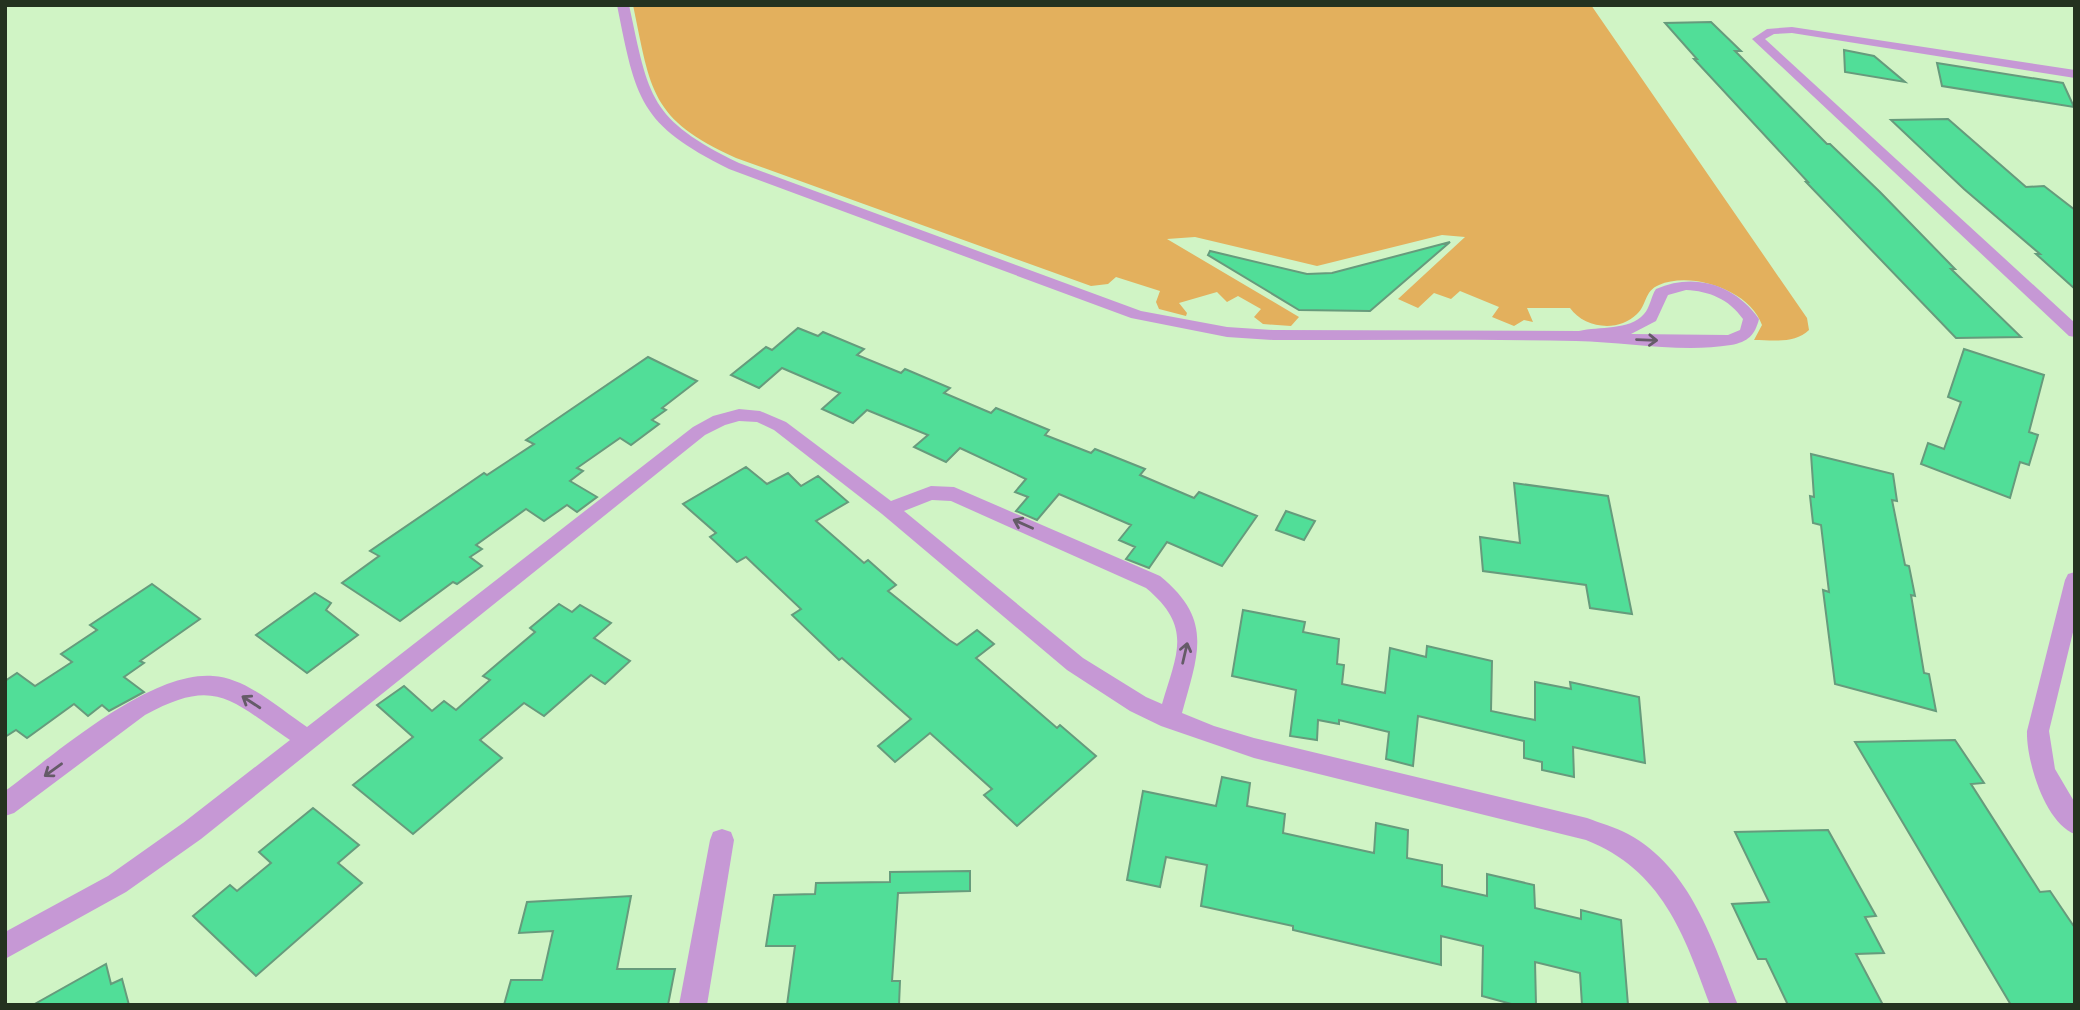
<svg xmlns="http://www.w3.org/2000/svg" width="2080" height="1010" viewBox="0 0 2080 1010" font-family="'Roboto Condensed',sans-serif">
	<rect width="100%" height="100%" fill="#d0f4c5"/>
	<path fill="#e3b05d" d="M 633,5 L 1591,5 L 1807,318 L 1809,330 C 1795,344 1772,340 1754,340 L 1762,325 C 1750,290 1691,271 1659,285 C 1644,291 1647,305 1637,314 C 1618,333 1584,328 1570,308 L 1527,308 L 1533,322 L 1524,320 L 1514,326 L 1492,317 L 1499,307 L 1460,291 L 1451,299 L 1434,293 L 1418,308 L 1398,299 L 1465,237 L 1442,235 L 1317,266 L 1195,237 L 1167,239 L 1299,317 L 1291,326 L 1263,324 L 1254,317 L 1261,309 L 1238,296 L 1227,302 L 1217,292 L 1179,303 L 1187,313 L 1186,316 L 1159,309 L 1156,302 L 1160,291 L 1116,277 L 1108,284 L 1091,286 L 736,158 C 650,119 651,91 633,5 Z"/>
	<g fill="#51de98" stroke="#669b7c" stroke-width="2">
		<path d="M 1711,22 L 1741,51 L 1735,51 L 1827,144 L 1830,144 L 1880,192 L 1955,269 L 1951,269 L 2021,337 L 1956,338 L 1806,182 L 1808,182 L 1694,59 L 1697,59 L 1665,23 Z"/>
		<path d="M 1844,50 L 1874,56 L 1905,82 L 1845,72 Z"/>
		<path d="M 1937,63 L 2063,83 L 2074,107 L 1942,86 Z"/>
		<path d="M 1948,119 L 2026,187 L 2044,186 L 2075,210 L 2075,289 L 2036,254 L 2040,254 L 1964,189 L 1891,120 Z"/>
		<path d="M 1450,242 L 1370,311 L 1299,310 L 1208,255 L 1210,251 L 1307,274 L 1332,273 Z"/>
		<path d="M 798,328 L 818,336 L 823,332 L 864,349 L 857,355 L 901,373 L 905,369 L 950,388 L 944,393 L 991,413 L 996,408 L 1049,430 L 1045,435 L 1091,453 L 1095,449 L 1145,469 L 1140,475 L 1194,498 L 1199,492 L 1257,516 L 1222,566 L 1167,542 L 1149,568 L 1126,559 L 1135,547 L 1119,540 L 1131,525 L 1059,494 L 1037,520 L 1016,511 L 1028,497 L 1015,492 L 1026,479 L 960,448 L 946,462 L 914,447 L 928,435 L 867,410 L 853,423 L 822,409 L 840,393 L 782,368 L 759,388 L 731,375 L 766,347 L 772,350 Z"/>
		<path d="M 1964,349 L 2044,375 L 2029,432 L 2038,435 L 2029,465 L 2020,462 L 2010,498 L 1921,464 L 1928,443 L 1944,449 L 1961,402 L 1948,397 Z"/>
		<path d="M 648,357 L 697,381 L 662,408 L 666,410 L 652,420 L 659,424 L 631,445 L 620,438 L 577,468 L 583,471 L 570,481 L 597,497 L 577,512 L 567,505 L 544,521 L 526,509 L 476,545 L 482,549 L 470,557 L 482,566 L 457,584 L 453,582 L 400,621 L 342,583 L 379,556 L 370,551 L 484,473 L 487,475 L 534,444 L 526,440 Z"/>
		<path d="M 1811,454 L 1893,474 L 1897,501 L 1892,500 L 1905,565 L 1909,566 L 1915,596 L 1911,595 L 1924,673 L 1929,674 L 1936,711 L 1835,684 L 1823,590 L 1829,592 L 1821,525 L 1813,523 L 1810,496 L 1814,497 Z"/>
		<path d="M 746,467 L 767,484 L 788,473 L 801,486 L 818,476 L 848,502 L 816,521 L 864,563 L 868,560 L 896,585 L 888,591 L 949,640 L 957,645 L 977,630 L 994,644 L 976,658 L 1057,728 L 1060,725 L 1096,756 L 1017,826 L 984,795 L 992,789 L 930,733 L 895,762 L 878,746 L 911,719 L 842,658 L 839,660 L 792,615 L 801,609 L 746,557 L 737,562 L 710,537 L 716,533 L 683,504 Z"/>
		<path d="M 1514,483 L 1608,496 L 1632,614 L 1590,608 L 1586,585 L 1483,571 L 1480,537 L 1520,543 Z"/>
		<path d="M 1286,511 L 1315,521 L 1304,540 L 1276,530 Z"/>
		<path d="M 152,584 L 200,619 L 140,661 L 144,663 L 124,677 L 144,692 L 109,711 L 102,705 L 88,716 L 74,704 L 27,738 L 16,730 L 5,737 L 5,681 L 17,673 L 35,686 L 72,662 L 61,654 L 97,630 L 90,625 Z"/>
		<path d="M 315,593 L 331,603 L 326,610 L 358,635 L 307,673 L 256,635 Z"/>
		<path d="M 559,604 L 572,612 L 580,605 L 611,623 L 594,638 L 630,661 L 605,684 L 591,675 L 544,716 L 524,703 L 480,740 L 502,758 L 413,834 L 353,785 L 413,737 L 377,705 L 404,686 L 432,711 L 444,701 L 456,710 L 490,680 L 483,676 L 535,632 L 530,628 Z"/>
		<path d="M 1243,610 L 1305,622 L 1303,632 L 1339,639 L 1337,664 L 1344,665 L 1342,684 L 1385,693 L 1390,648 L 1426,657 L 1427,646 L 1492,661 L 1491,711 L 1535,720 L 1535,682 L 1571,689 L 1570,682 L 1639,697 L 1645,763 L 1573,747 L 1574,777 L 1542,770 L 1542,762 L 1524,758 L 1524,741 L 1418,716 L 1413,766 L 1386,759 L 1389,732 L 1339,720 L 1339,724 L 1318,720 L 1317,740 L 1290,736 L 1296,690 L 1232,676 Z"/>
		<path d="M 1955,740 L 1984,783 L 1971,784 L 2040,892 L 2050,891 L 2075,928 L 2075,1005 L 2011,1005 L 1855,742 Z"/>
		<path d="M 1222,777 L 1250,783 L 1247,806 L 1285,814 L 1283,833 L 1374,853 L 1376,823 L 1408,830 L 1407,858 L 1442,865 L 1442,886 L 1487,896 L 1487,874 L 1534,885 L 1535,908 L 1581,919 L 1581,910 L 1621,920 L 1628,1005 L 1582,1005 L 1580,973 L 1535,962 L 1536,1005 L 1515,1005 L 1482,996 L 1483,946 L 1441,936 L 1441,965 L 1293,930 L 1293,926 L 1201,906 L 1207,865 L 1166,857 L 1160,887 L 1127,880 L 1143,791 L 1216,806 Z"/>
		<path d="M 313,808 L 359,845 L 338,863 L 362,883 L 256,976 L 193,916 L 230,885 L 237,891 L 271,863 L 259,852 Z"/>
		<path d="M 1828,830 L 1876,916 L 1865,917 L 1884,953 L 1856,954 L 1883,1005 L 1788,1005 L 1766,959 L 1758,959 L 1732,904 L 1769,902 L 1735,832 Z"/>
		<path d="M 970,871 L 970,891 L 898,893 L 892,981 L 900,981 L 899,1005 L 787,1005 L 795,946 L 766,946 L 774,895 L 815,894 L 816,883 L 890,882 L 890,872 Z"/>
		<path d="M 631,896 L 617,969 L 675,969 L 668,1005 L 504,1005 L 511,980 L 542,980 L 553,931 L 519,933 L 527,902 Z"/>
		<path d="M 106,964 L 111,984 L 122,979 L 129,1005 L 33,1005 Z"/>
	</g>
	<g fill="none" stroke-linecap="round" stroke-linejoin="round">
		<g fill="#c698d5" fill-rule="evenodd">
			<path d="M 617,5 L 629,5 C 649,98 649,119 739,163 L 1141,311 L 1227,327 L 1273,330 L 1579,331 C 1599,326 1629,331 1644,314 C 1650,308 1651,296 1656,289 C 1695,272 1735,285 1759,319 C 1755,335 1748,342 1731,345 C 1681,353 1627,342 1576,341 C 1475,339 1374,340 1273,340 L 1227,337 L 1131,318 L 729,169 C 639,124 636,100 617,5 ZM 1686,290 C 1709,291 1729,299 1743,319 L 1740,330 L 1728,335 L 1631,334 L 1656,321 L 1668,295 Z"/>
			<path d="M 1792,27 L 2075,70 L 2075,78 L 1792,33 L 1774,34 L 1765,39 L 2075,323 L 2075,337 L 2069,336 L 1752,39 L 1767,29 Z"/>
			<path d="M 739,409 L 760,411 L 786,422 L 891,501 L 931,486 L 954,487 L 1160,576 C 1214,620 1198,654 1182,713 L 1214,726 L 1254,738 L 1587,818 C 1600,823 1615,827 1628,834 C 1691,868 1713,942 1738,1005 L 1710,1005 C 1684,934 1662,870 1586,840 L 1254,758 L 1161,726 L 1130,711 L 1067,670 L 882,514 L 774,430 L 757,422 L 739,421 L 725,425 L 705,435 L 201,839 L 126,892 L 5,959 L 5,932 L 108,876 L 183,823 L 290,740 C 230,700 216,676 145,715 L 14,813 L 5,816 L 5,791 C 56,754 149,671 213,676 C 247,678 280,709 307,727 L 693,427 L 713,416 ZM 932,500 L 951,501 L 1146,588 C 1193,627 1177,653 1162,704 L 1146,697 L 1083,658 L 904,511 Z"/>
			<path d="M 2075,572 L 2075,624 L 2049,731 L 2055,769 L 2075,803 L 2075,834 C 2045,823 2026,760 2027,731 L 2065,580 L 2068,574 Z"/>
			<path d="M 722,829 L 731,832 L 734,840 L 707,1005 L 679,1005 L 710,840 L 713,832 Z"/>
		</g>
	</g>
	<defs><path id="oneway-shaft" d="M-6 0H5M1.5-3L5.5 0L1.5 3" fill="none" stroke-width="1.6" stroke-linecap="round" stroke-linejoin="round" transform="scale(1.75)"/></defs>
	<g stroke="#655b68">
		<use href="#oneway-shaft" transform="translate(1647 340) rotate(2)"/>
		<use href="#oneway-shaft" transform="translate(1023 524) rotate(-156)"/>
		<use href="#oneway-shaft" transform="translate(1185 653) rotate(-77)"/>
		<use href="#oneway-shaft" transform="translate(251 702) rotate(-147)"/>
		<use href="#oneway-shaft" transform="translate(53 770) rotate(144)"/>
	</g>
	<rect width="2080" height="1010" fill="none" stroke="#243220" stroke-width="14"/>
</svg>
